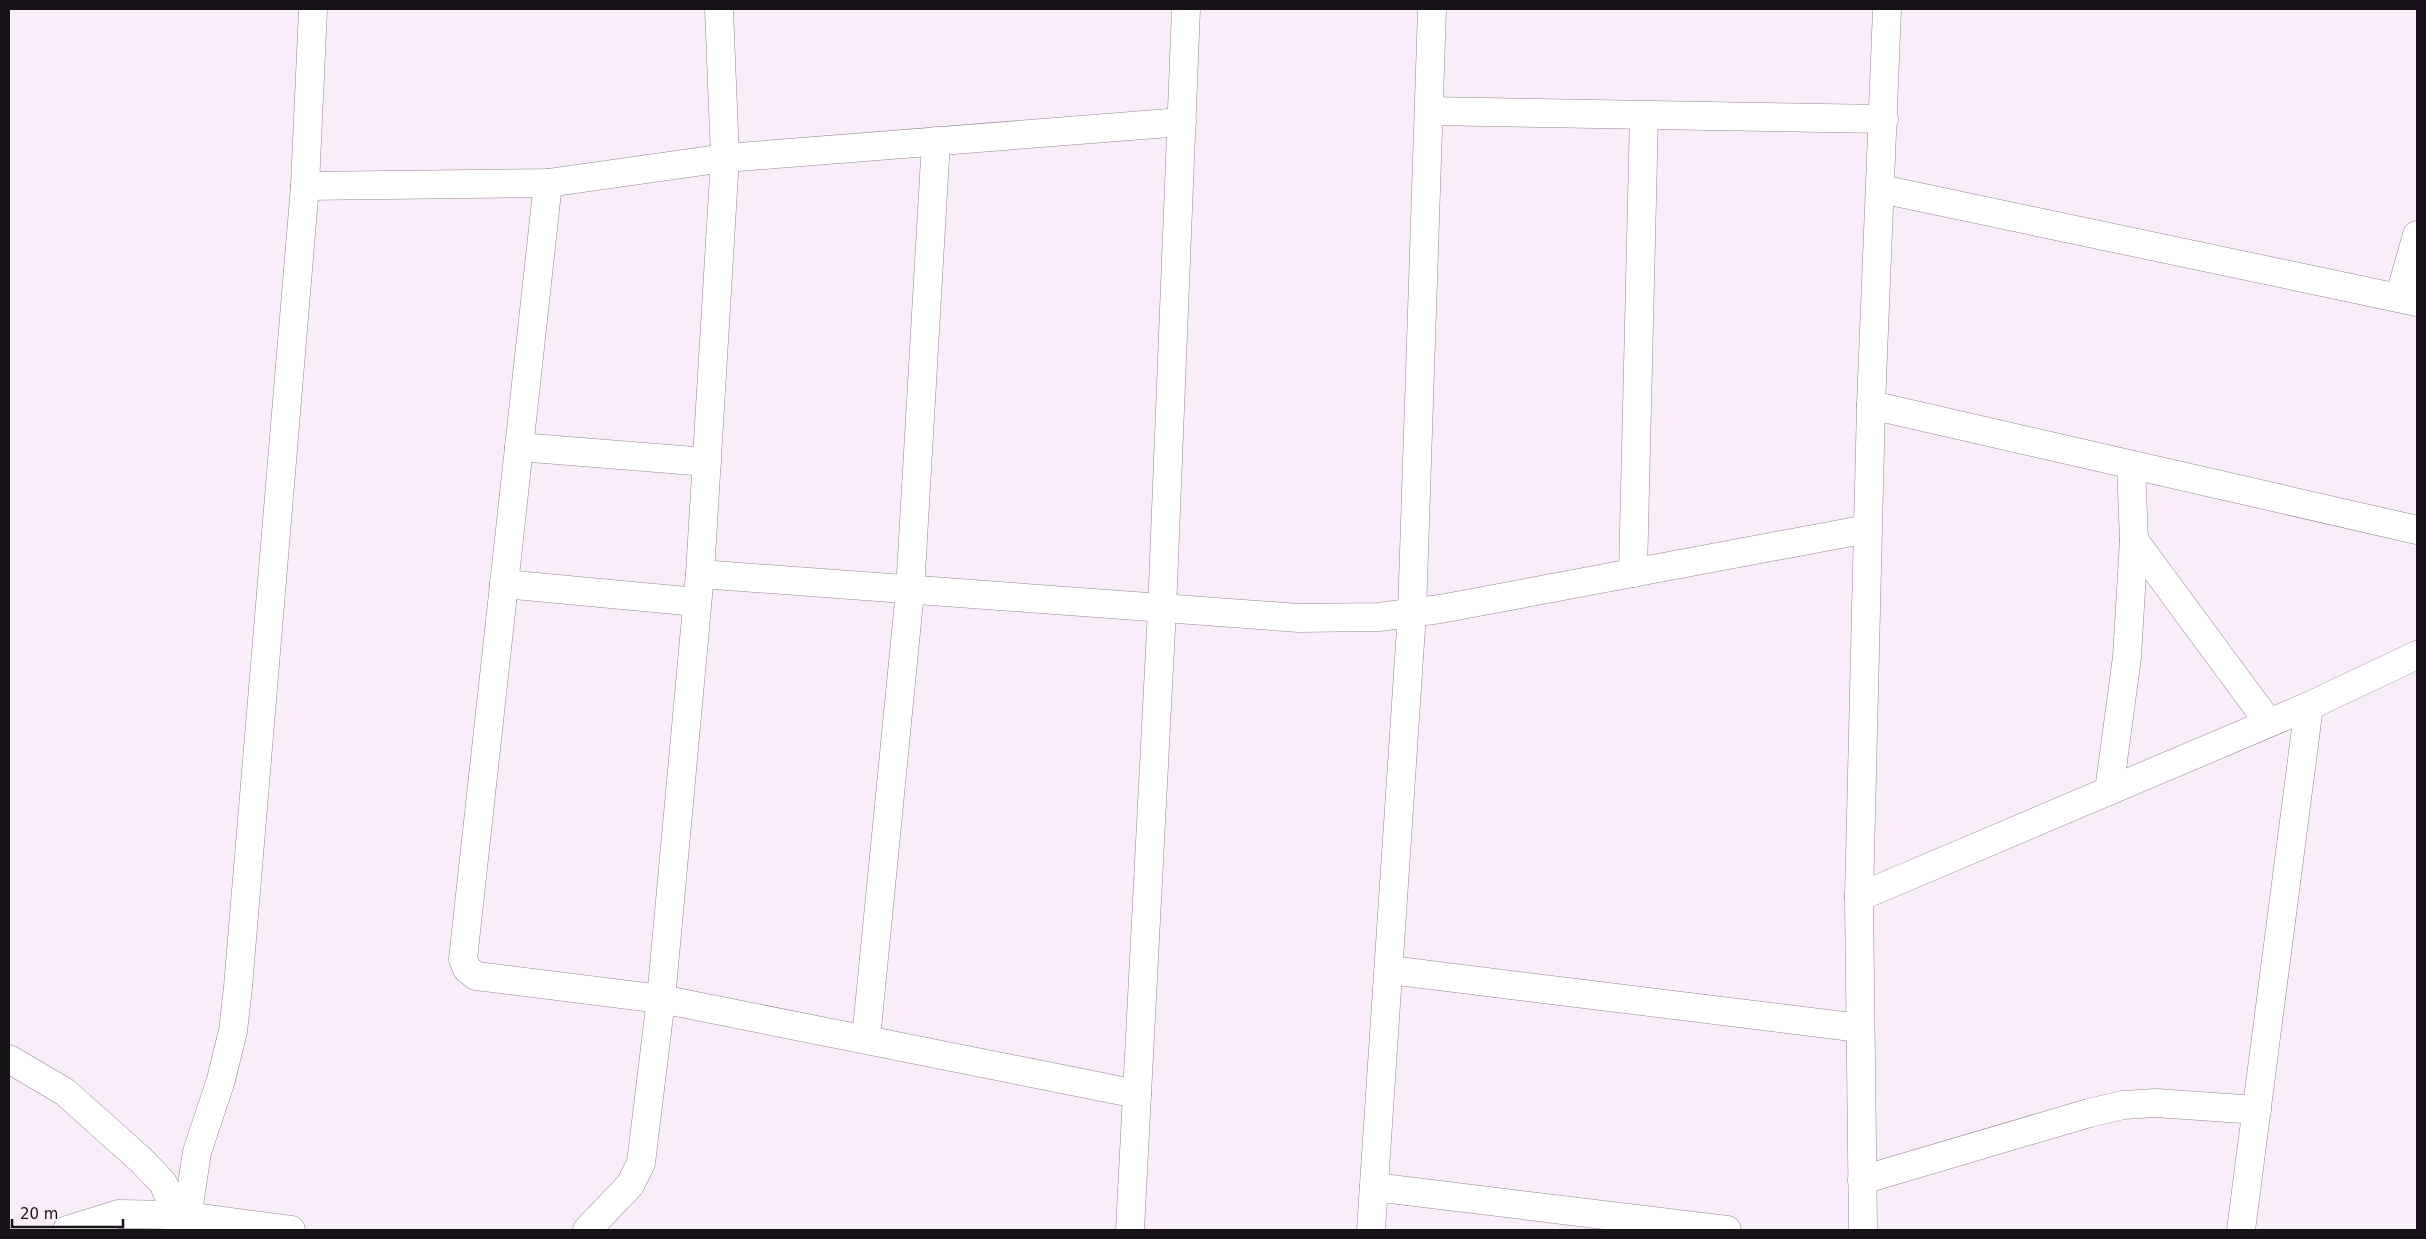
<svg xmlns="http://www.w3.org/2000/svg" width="2426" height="1239" viewBox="0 0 2426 1239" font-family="'DejaVu Sans',sans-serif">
	<rect width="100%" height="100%" fill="#faedfa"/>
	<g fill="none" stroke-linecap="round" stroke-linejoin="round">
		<defs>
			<g id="minor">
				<path d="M 1429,111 L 1884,119"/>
				<path d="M 548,183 L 463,959 L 467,969 L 476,976 L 661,999 L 1137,1094"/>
				<path d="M 305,186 L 548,183 L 725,158 L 1182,122"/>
				<path d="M 1881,189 L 2417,302"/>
				<path d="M 2399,298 L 2417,235"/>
				<path d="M 1871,405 L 2417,530"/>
				<path d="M 519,447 L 707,462"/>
				<path d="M 2134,540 L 2269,723"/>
				<path d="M 1633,573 L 1644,116"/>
				<path d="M 700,574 L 1299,618 L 1379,617 L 1440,609 L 1867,529"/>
				<path d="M 504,584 L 697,602"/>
				<path d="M 2109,791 L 2127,657 L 2134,540 L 2131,465"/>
				<path d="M 1859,897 L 2309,706 L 2417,655"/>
				<path d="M 1390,970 L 1860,1028"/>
				<path d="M 866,1039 L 910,591 L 936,141"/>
				<path d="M 9,1059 L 65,1092 L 141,1160 L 163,1183 L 177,1215 L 177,1230"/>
				<path d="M 1862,1180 L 2089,1113 L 2123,1105 L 2156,1103 L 2257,1110"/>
				<path d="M 1374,1187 L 1727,1230"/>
				<path d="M 187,1217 L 197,1152 L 221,1080 L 233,1031 L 238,987 L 305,186 L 313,9"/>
				<path d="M 67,1230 L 118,1214 L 177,1215 L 291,1230"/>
				<path d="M 587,1230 L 630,1185 L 641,1163 L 661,999 L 700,574 L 725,158 L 719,9"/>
				<path d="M 1130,1230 L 1162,610 L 1186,9"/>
				<path d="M 1371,1230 L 1412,613 L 1432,9"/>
				<path d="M 1863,1230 L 1859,897 L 1871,405 L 1887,9"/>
				<path d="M 2241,1230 L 2309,706"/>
			</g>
		</defs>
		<use href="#minor" stroke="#938793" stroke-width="29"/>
		<use href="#minor" stroke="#fff" stroke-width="28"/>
	</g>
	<rect width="2426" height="1239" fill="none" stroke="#171217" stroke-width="20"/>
	<path d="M12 1219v8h111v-8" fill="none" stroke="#171217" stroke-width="2.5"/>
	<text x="20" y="1219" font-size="15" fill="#171217" stroke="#faedfa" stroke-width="4" paint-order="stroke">20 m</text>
</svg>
